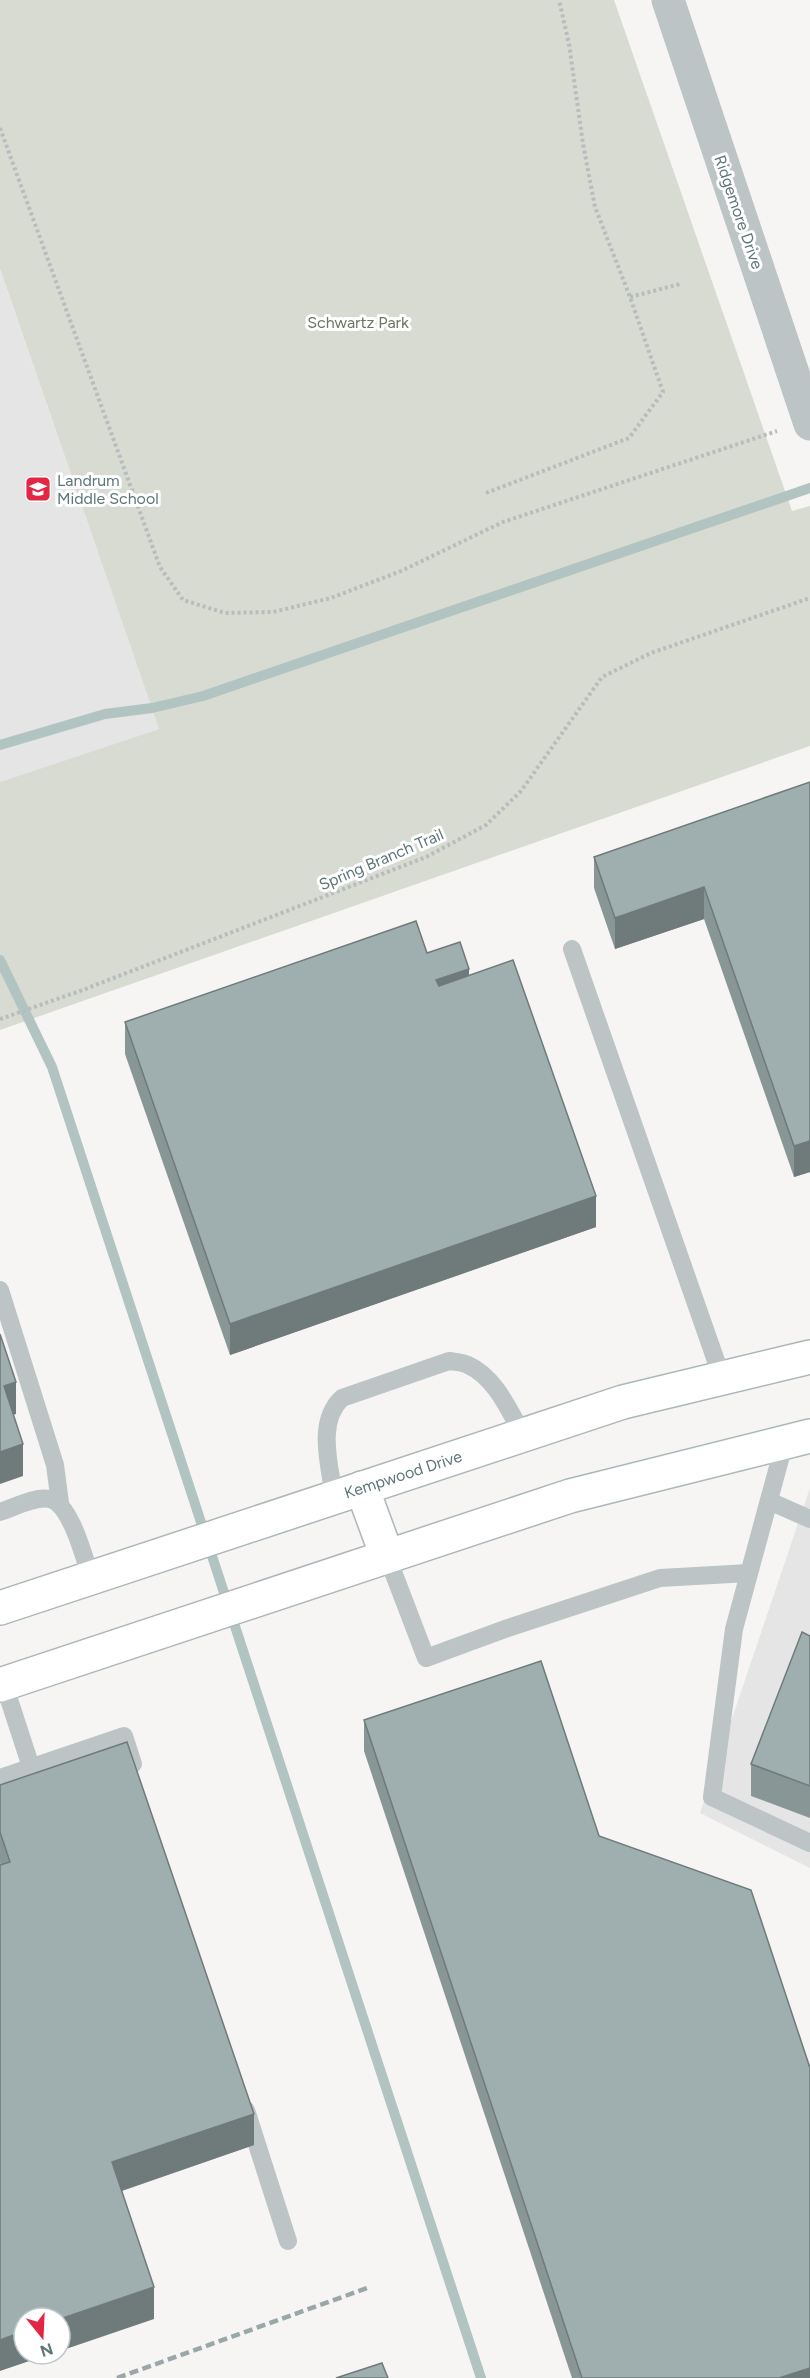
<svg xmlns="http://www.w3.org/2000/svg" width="810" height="2378" viewBox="0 0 810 2378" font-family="Figtree,sans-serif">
	<rect width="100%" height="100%" fill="#f6f5f3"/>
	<g fill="#e4e5e4">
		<path d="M 0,270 L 159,729 L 0,782 Z"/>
		<path d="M 810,1488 L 810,1868 L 700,1813 Z"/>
	</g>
	<path fill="#d8dbd2" d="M 0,0 L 614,0 L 792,511 L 810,506 L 810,746 L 0,1030 L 0,782 L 159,729 L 0,269 Z"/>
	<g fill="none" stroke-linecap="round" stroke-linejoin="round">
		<g stroke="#b1c4c2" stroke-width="10">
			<path d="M 0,745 L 105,714 L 152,708 L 203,696 L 810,488"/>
			<path d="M 0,960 L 52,1067 L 481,2378"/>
		</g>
		<defs>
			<g id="secondary">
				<path d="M 362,1488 L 387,1556"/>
				<path d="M 0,1608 L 623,1402 L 810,1357"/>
				<path d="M 0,1685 L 570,1496 L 810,1436"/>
			</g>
		</defs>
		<use href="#secondary" stroke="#acb7b8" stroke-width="36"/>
		<g stroke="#b7bcbd" stroke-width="4" stroke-dasharray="3 3" stroke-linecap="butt">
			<path d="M 0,128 L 160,567 L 183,600 L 225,613 L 273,612 L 331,598 L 401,571 L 503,522 L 777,431"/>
			<path d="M 630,297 L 680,284"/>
			<path d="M 486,493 L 629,438 L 663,392 L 630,297 L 595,207 L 583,144 L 569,44 L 559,0"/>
			<path d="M 0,1019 L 80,991 L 426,857 L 486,825 L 521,791 L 602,677 L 651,653 L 810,598"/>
		</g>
		<g stroke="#bcc4c5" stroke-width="18">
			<path d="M 572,949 L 722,1378"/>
			<path d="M 0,1290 L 55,1465 L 60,1503"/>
			<path d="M 785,1441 L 734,1629 L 712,1797 L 810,1843"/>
			<path d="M 334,1497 C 330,1466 316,1422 342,1398 L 449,1361 C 455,1362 462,1362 468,1365 C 495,1377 509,1410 523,1435"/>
			<path d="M 769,1501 L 810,1519"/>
			<path d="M 0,1512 C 13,1508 35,1496 49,1499 C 71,1503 84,1558 91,1578"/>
			<path d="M 387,1556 L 426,1658 L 508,1628 L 660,1578 L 749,1573"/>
			<path d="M 4,1684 L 31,1767"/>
			<path d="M 0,1778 L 124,1736 L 133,1764"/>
			<path d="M 246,2110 L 288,2241"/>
		</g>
		<path stroke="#bcc4c5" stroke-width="33" d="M 668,0 L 810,424"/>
		<use href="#secondary" stroke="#fff" stroke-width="33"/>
		<path stroke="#9aa7a8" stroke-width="4.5" stroke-dasharray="9 4.5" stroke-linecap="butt" d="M 117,2378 L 370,2287"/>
	</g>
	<g fill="#899696">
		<path d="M 810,782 L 810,1172 L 794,1177 L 704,919 L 615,949 L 594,888 L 594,857 Z"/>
		<path d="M 427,953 L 469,976 L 596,1227 L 230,1355 L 125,1054 L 125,1022 Z"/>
		<path d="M 810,1636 L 810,1818 L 751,1796 L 751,1764 Z"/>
		<path d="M 364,1720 L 599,1836 L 810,2378 L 572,2378 L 364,1751 Z"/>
		<path d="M 0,1785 L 254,2145 L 122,2191 L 154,2319 L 0,1863 Z"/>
	</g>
	<g fill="#6f7a7a">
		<path d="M 704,887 L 704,919 L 615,949 L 615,918 Z"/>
		<path d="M 469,969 L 469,1000 L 436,1011 L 436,980 Z"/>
		<path d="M 810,1141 L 810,1172 L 794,1177 L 794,1146 Z"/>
		<path d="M 596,1196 L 596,1227 L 230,1355 L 230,1324 Z"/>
		<path d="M 16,1382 L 16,1414 L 4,1418 L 4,1386 Z"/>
		<path d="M 23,1444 L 23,1476 L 0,1484 L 0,1452 Z"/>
		<path d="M 254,2114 L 254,2145 L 112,2194 L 112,2162 Z"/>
		<path d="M 154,2287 L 154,2319 L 60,2351 L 60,2319 Z"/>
		<path d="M 24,2331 L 24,2354 L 50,2354 L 0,2371 L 0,2340 Z"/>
		<path d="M 810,2368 L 810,2378 L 779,2378 Z"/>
	</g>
	<g fill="#9fafaf" stroke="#6f7a7a" stroke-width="1.5">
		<path d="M 810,782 L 810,1141 L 794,1146 L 704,887 L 615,918 L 594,857 Z"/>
		<path d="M 416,921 L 427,953 L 460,942 L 469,969 L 436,980 L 439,986 L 513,960 L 596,1196 L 230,1324 L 125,1022 Z"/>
		<path d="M 0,1334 L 16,1382 L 4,1386 L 23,1444 L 0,1452 Z"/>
		<path d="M 802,1632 L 810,1636 L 810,1786 L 751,1764 Z"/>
		<path d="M 541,1661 L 599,1836 L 751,1890 L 810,2068 L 810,2368 L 779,2378 L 582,2378 L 364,1720 Z"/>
		<path d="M 127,1742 L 254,2114 L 112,2162 L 154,2287 L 60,2319 L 60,2318 L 24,2318 L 24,2331 L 0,2340 L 0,1865 L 10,1862 L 0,1832 L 0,1785 Z"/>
		<path d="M 382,2363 L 388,2378 L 336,2378 Z"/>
	</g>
	<defs>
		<symbol id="school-square" viewBox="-11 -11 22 22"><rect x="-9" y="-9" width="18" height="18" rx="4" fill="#e32643" stroke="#fff"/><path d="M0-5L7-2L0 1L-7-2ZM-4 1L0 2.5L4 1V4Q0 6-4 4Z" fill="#fff"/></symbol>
	</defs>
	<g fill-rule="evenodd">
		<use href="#school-square" x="23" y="474" width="30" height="30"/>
	</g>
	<g text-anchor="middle" stroke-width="6" stroke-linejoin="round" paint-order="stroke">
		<g font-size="16" fill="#5d7778" stroke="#fff">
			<text transform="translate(739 212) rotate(71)" y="6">Ridgemore Drive</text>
			<text transform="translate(381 859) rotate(-23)" y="6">Spring Branch Trail</text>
			<text transform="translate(403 1474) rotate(-18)" y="6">Kempwood Drive</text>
		</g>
		<g font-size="16" fill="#6c7660" stroke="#fff">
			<text x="358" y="328">Schwartz Park</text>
		</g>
		<g font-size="16" fill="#5d7778" stroke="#fff" text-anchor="start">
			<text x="57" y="486">Landrum<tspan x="57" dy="18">Middle School</tspan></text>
		</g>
	</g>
	<g transform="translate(42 2336) rotate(162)"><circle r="28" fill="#ffffff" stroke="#bec9c9" stroke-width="1.5"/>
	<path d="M0-4.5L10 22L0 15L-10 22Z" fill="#e32643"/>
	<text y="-9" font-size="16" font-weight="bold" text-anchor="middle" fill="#5d7778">N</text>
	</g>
</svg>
